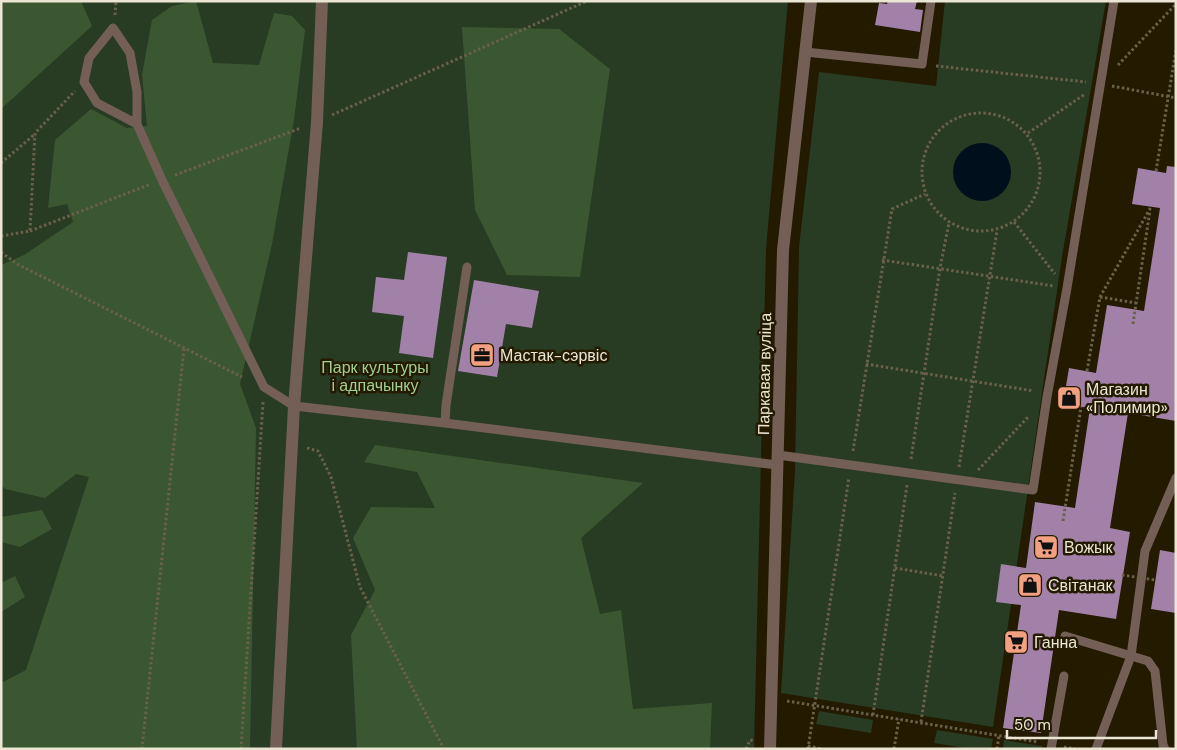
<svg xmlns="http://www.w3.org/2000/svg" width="1177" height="750" viewBox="0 0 1177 750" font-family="'DM Sans',sans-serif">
	<rect width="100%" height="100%" fill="#231a00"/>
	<g fill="#283b23">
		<path d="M 1,1 L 788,1 L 766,249 L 754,749 L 1,749 Z"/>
		<path d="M 945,1 L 1106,1 L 1062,257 L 993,727 L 781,693 L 795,471 L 799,247 L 819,72 L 936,86 Z"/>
		<path d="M 819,711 L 873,720 L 871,733 L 816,724 Z"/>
		<path d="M 937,730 L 993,739 L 991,749 L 971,749 L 934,743 Z"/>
		<path d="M 1004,740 L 1042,746 L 1042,749 L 1003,749 Z"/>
	</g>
	<g fill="#3b5732">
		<path d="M 1,1 L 81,1 L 92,26 L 1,109 Z"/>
		<path d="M 196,1 L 213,63 L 259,65 L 274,13 L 292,16 L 305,30 L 294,120 L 272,244 L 240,384 L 256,428 L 250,749 L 1,749 L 1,683 L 26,670 L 89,477 L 76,474 L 45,498 L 5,489 L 1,485 L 1,265 L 24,255 L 73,222 L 67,204 L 48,208 L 55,140 L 91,109 L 127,128 L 147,126 L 142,75 L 152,20 L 172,6 Z"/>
		<path d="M 462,27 L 559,29 L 610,69 L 580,277 L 507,275 L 475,210 Z"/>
		<path d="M 375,445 L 643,483 L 581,538 L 600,614 L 621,610 L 633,709 L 712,703 L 710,749 L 357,749 L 351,635 L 375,590 L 353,538 L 371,507 L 435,508 L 417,472 L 364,462 Z"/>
		<path d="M 42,510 L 52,529 L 20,547 L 1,542 L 1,517 Z"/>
		<path d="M 15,576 L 25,597 L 1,612 L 1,583 Z"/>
	</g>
	<circle fill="#000f1c" cx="982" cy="172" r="29"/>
	<g fill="#a281a9">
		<path d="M 888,1 L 917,1 L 915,9 L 923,10 L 920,32 L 875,25 L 879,3 L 887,4 Z"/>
		<path d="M 1167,166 L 1176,167 L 1176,421 L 1128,413 L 1110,528 L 1130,532 L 1116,619 L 1059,610 L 1041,733 L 1003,728 L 1021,605 L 996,602 L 1001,564 L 1026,568 L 1035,502 L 1075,508 L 1090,408 L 1063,404 L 1069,368 L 1096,373 L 1107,305 L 1144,311 L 1160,208 L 1132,204 L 1138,168 L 1166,173 Z"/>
		<path d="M 408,252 L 447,257 L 433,358 L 399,353 L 404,316 L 372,312 L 376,277 L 404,280 Z"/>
		<path d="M 474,280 L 539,291 L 532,328 L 506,324 L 497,377 L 458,371 Z"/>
		<path d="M 1160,550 L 1176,553 L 1176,613 L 1151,609 Z"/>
	</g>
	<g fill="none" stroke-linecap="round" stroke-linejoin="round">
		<g stroke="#69614a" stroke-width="3" stroke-dasharray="2.5 2.5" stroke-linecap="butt">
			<path d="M 115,15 L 116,1"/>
			<path d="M 1118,65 L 1176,4"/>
			<path d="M 936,66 L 1086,82"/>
			<path d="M 1112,86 L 1176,98"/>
			<circle cx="981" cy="172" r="59"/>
			<path d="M 332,115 L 587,1"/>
			<path d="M 1028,133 L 1085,94"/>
			<path d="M 1,163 L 35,134"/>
			<path d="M 1156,171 L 1176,50"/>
			<path d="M 175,175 L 301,128"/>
			<path d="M 1014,222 L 1055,274"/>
			<path d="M 30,231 L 151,184"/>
			<path d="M 1,236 L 30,231 L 35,133 L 75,91"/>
			<path d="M 1,252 L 17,264 L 242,377"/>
			<path d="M 882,260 L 1054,286"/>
			<path d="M 1100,297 L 1136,303"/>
			<path d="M 1133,324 L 1150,210"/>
			<path d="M 866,364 L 1034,391"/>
			<path d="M 1087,371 L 1100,297 L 1151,207"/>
			<path d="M 307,448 L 318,451 L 331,477 L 360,587 L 444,749"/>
			<path d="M 853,451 L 892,209 L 925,194"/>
			<path d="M 911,459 L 940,268 L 949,223"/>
			<path d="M 959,467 L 997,231"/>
			<path d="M 978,470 L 1029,416"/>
			<path d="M 1063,521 L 1081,407"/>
			<path d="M 895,568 L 943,576"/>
			<path d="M 787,701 L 1038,742"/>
			<path d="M 873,715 L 907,485"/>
			<path d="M 921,722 L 955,493"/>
			<path d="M 808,746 L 822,749"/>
			<path d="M 1064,747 L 1075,749"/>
			<path d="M 142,749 L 184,348"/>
			<path d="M 241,749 L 263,402"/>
			<path d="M 746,749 L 750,740 L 755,741"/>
			<path d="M 808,749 L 849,477"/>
			<path d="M 894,749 L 899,719"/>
			<path d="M 997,749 L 999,735"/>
		</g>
		<g stroke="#745f57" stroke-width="9">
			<path d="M 805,52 L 922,64 L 931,1"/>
			<path d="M 137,124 L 97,103 L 84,82 L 89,58 L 113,28 L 130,53 L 137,92 L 137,124 L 162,180 L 264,387 L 294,406 L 445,423 L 777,465"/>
			<path d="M 445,423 L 446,405 L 467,267"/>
			<path d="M 778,455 L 1033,490 L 1047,397 L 1067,288 L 1114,1"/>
			<path d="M 1065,636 L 1148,661 L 1155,671 L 1163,745 L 1165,749"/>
			<path d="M 1051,749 L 1064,676"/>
			<path d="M 1096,749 L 1131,656 L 1145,551 L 1176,478"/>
		</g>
		<path stroke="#745f57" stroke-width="12" d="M 276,749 L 294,406 L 317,122 L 322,1"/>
		<path stroke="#745f57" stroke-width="12" d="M 770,749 L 783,250 L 811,1"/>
		<path stroke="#69614a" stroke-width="3" stroke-dasharray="2.5 2.5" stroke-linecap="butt" d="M 1122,575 L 1155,580"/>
	</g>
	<defs>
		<symbol id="office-square" viewBox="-11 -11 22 22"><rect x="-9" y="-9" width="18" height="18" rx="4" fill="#f2a080" stroke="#231a00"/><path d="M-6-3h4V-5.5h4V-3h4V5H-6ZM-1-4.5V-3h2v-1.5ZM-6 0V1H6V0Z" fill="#111"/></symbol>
		<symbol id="shop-square" viewBox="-11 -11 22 22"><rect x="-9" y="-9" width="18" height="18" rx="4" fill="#f2a080" stroke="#231a00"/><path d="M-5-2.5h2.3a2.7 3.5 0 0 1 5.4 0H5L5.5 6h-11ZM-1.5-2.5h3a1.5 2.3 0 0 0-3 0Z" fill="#111"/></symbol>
		<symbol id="supermarket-square" viewBox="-11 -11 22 22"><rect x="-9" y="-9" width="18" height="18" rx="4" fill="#f2a080" stroke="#231a00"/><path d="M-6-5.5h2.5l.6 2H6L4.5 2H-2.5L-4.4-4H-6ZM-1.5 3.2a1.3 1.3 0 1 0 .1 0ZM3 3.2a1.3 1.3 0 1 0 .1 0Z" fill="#111"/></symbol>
	</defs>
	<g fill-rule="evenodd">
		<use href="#office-square" x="468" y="341" width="28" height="28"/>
		<use href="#shop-square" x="1055" y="384" width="28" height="28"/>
		<use href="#supermarket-square" x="1032" y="533" width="28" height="28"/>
		<use href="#shop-square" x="1016" y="571" width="28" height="28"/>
		<use href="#supermarket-square" x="1002" y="628" width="28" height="28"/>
	</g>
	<g text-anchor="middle" stroke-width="5" stroke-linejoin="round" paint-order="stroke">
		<g font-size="16" fill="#ebe6d4" stroke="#231a00" text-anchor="start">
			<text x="500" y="361">Мастак-сэрвіс</text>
			<text x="1086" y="395">Магазин<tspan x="1086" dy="18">«Полимир»</tspan></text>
			<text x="1064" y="553">Вожык</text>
			<text x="1048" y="591">Світанак</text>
			<text x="1034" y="648">Ганна</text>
		</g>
		<g font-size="16" fill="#a0cf92" stroke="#231a00">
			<text x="375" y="373">Парк культуры<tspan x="375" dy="18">і адпачынку</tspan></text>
		</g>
		<g font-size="16" fill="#ebe6d4" stroke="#231a00">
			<text transform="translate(764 374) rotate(-89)" y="6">Паркавая вуліца</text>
		</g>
	</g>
	<rect width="1177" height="750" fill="none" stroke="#ebe6d4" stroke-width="5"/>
	<path d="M1007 730v8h149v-8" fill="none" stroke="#ebe6d4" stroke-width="2.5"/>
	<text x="1014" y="730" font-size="15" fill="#ebe6d4" stroke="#231a00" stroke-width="4" paint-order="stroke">50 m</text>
</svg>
